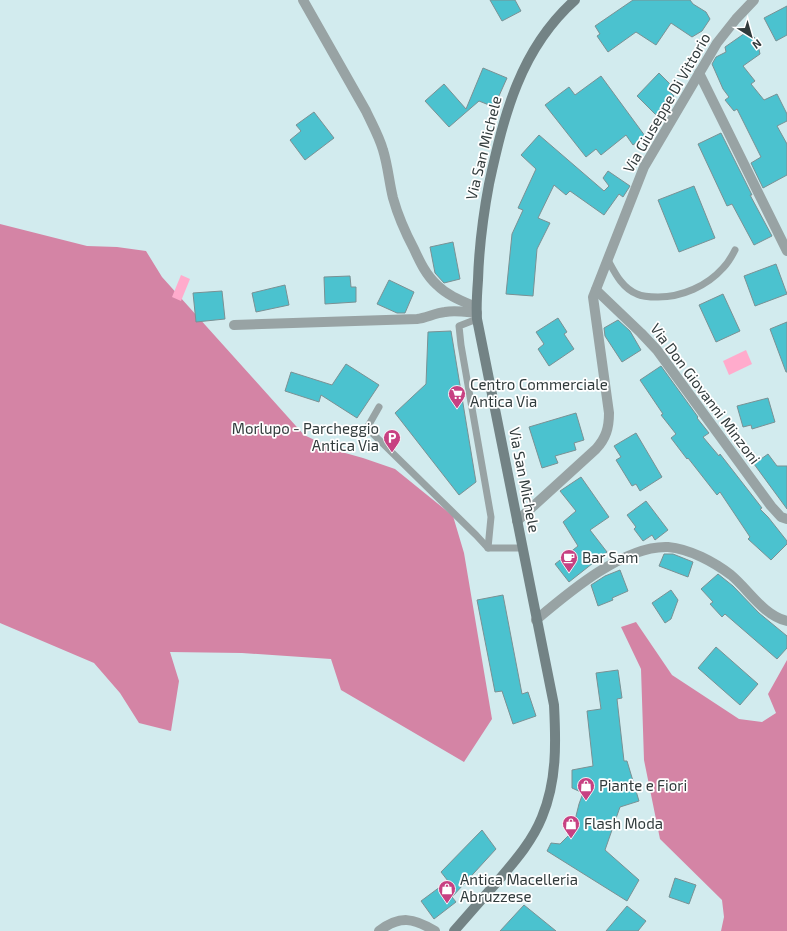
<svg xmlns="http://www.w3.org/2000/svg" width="787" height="931" viewBox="0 0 787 931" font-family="'Exo 2',sans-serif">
	<rect width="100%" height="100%" fill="#d2ebee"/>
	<g fill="#d484a5">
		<path d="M 0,224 L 87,246 L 117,247 L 146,251 L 162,277 L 304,435 L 338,451 L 363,458 L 395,469 L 453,516 L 464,553 L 492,719 L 464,762 L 341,690 L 331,659 L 242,653 L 170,652 L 179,681 L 171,731 L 139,723 L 120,693 L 94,663 L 0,623 Z"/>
		<path d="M 636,622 L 672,675 L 739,719 L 762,722 L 776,713 L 768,694 L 787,660 L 787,931 L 721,931 L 724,917 L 722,900 L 660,839 L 644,760 L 641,669 L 621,627 Z"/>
	</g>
	<g fill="#ffabcc">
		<path d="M 181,275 L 190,279 L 181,301 L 172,297 Z"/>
		<path d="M 746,350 L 752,364 L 729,375 L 723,361 Z"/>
	</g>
	<g fill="#4bc2cf" stroke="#7a9194">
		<path d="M 490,0 L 515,0 L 521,11 L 502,21 Z"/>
		<path d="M 633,0 L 690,0 L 693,4 L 706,12 L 710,19 L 702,31 L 692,37 L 671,23 L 656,45 L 636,32 L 608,52 L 597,36 L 600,34 L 595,26 Z"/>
		<path d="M 787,6 L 787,35 L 776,41 L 764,18 Z"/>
		<path d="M 748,31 L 757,40 L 760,54 L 743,66 L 755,81 L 751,84 L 764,100 L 777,94 L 787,114 L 787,121 L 777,126 L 787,144 L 787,175 L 763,188 L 751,163 L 761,157 L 737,109 L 734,111 L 725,100 L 729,97 L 723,89 L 712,64 L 716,57 L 726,52 L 725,47 Z"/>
		<path d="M 483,68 L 507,78 L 494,107 L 479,101 L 449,127 L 425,101 L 444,84 L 466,109 Z"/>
		<path d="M 659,73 L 671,85 L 667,89 L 674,96 L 656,115 L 637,96 Z"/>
		<path d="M 601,76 L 645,136 L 633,145 L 626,135 L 601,155 L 596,149 L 586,157 L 545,105 L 569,87 L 575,95 Z"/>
		<path d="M 314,112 L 334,138 L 305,160 L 290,140 L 301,131 L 296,125 Z"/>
		<path d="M 721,133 L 752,195 L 750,195 L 772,236 L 754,245 L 732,204 L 727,206 L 698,144 Z"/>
		<path d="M 539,135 L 604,191 L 609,186 L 603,178 L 608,171 L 630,186 L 623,197 L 619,194 L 604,215 L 570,191 L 566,195 L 554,185 L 538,218 L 550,223 L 537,249 L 533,296 L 506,294 L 512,234 L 523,210 L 518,208 L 536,169 L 521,155 Z"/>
		<path d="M 694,186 L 715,238 L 679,252 L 658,200 Z"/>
		<path d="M 453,242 L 460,279 L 444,283 L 435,273 L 430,247 Z"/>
		<path d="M 776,264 L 787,294 L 755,306 L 744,276 Z"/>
		<path d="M 350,276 L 351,287 L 356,287 L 356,302 L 325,304 L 324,277 Z"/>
		<path d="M 389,280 L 414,292 L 405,313 L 397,313 L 377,304 Z"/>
		<path d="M 285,285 L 289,305 L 256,312 L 252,293 Z"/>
		<path d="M 222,291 L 225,319 L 196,322 L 193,293 Z"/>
		<path d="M 723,294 L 740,331 L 716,342 L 699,305 Z"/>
		<path d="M 558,318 L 567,332 L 564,334 L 574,349 L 549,366 L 538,349 L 544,344 L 536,332 Z"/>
		<path d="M 618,320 L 630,331 L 641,350 L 622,362 L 605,336 L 604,328 Z"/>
		<path d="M 787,322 L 787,372 L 786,372 L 770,329 Z"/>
		<path d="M 451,331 L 476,482 L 459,495 L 395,413 L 426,384 L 428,332 Z"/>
		<path d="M 346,364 L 379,385 L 357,418 L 321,395 L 319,402 L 285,391 L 291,372 L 332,385 Z"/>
		<path d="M 661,366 L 698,417 L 697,418 L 709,433 L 703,437 L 719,456 L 720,454 L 762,508 L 760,509 L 768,517 L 787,541 L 787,544 L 771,560 L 748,539 L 750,537 L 720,492 L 717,495 L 688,458 L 687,459 L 671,438 L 676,434 L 661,415 L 663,414 L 640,380 Z"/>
		<path d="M 768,398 L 775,422 L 752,429 L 751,425 L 743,427 L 737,406 Z"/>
		<path d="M 576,413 L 584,440 L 574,443 L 576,450 L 555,456 L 558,463 L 542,468 L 529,427 Z"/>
		<path d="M 636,433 L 662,477 L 640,491 L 636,484 L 632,486 L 616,460 L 621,457 L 614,446 Z"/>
		<path d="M 768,454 L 777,466 L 787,466 L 787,509 L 754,464 Z"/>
		<path d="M 581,477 L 609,517 L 590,530 L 607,552 L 569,582 L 555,564 L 578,546 L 563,522 L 576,511 L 560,491 Z"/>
		<path d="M 646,501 L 668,530 L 655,540 L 652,535 L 643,541 L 634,529 L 636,527 L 627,515 Z"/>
		<path d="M 664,554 L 673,554 L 693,562 L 688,577 L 659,566 Z"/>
		<path d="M 620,570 L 628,591 L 612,598 L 613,600 L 598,606 L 591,585 L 605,576 Z"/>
		<path d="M 718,574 L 733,586 L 759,613 L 787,636 L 787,648 L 777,659 L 725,614 L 722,617 L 710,604 L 713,602 L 701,589 Z"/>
		<path d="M 671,590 L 678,600 L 671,619 L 665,623 L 652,603 Z"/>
		<path d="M 503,595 L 522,694 L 528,692 L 536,716 L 513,724 L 502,691 L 495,692 L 477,600 Z"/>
		<path d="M 716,647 L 758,684 L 740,705 L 698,668 Z"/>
		<path d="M 618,670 L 622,698 L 617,699 L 624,761 L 627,761 L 639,801 L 620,807 L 605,850 L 639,880 L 627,901 L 547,851 L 551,843 L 560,844 L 572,832 L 579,804 L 583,793 L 572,788 L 572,770 L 593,766 L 587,711 L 601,709 L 596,673 Z"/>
		<path d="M 482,830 L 496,849 L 452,897 L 456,902 L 434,919 L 421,901 L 448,881 L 441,872 Z"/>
		<path d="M 675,878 L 696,885 L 689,904 L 669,897 Z"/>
		<path d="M 524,905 L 556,931 L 500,931 Z"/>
		<path d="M 627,906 L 646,921 L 638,931 L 606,931 Z"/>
	</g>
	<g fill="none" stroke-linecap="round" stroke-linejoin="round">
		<g stroke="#98a3a4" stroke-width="7">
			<path d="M 608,260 C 615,273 622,288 637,294 C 643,297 651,297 658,297 C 682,297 707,286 723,268 C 728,263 732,256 735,250"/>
			<path d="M 477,319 L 459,326 L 461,345 L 491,517 L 488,548"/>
			<path d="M 379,407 L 367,428 L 476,535 L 488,548 L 522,548"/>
		</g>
		<g stroke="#98a3a4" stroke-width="10">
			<path d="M 303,0 L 366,111 C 372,124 379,136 383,150 C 388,166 389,182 393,198 C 398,216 405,232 414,249 C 420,262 426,275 437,285 C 448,296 462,301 476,307"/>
			<path d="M 699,73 L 787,251"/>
			<path d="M 596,290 L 641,333 L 657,350 L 771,506 L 781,517 L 787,519"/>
			<path d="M 234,325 L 417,319 C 426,318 435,313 445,312 C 455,310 466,312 477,313"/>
			<path d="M 517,521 L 596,449 C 606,438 609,428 609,413 L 593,297 L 644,167 L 717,43 L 736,19 L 754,0"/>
			<path d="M 536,620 C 568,593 624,545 668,547 C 690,549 714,562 731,575 C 749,590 763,615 787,621"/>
			<path d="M 379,931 C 400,915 414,918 435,931"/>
		</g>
		<path stroke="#738385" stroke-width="10" d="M 454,931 C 468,915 482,899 497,882 C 514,862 532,842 542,817 C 557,781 556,743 554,705 L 477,319 C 476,306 477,293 478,280 C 479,248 483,216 489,184 C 504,115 520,49 575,0"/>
	</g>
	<defs>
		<symbol id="supermarket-pin" viewBox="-11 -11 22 30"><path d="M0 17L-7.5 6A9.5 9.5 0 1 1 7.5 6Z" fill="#c74182" stroke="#fff"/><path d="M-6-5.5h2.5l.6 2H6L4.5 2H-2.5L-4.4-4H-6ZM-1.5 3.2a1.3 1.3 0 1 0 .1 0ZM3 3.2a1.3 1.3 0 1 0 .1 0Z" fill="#fff"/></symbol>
		<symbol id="parking-pin" viewBox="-11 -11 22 30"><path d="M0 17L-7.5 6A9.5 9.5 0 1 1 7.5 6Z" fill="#c74182" stroke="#fff"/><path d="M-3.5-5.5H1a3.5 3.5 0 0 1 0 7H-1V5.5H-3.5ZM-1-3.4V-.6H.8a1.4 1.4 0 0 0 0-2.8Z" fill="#fff"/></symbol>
		<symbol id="cafe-pin" viewBox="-11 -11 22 30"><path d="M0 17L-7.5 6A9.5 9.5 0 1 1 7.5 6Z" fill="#c74182" stroke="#fff"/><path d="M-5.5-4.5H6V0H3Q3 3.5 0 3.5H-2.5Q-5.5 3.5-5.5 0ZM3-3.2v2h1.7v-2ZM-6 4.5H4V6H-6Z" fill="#fff"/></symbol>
		<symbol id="shop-pin" viewBox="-11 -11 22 30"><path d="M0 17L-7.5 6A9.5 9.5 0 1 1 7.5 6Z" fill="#c74182" stroke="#fff"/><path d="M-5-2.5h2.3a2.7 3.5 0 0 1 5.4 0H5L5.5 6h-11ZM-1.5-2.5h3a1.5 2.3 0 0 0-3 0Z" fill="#fff"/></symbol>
	</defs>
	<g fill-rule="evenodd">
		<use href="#supermarket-pin" x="447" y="384" width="20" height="27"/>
		<use href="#parking-pin" x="382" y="428" width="20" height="27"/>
		<use href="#cafe-pin" x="559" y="548" width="20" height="27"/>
		<use href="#shop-pin" x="576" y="776" width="20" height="27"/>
		<use href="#shop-pin" x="561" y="814" width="20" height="27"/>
		<use href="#shop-pin" x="437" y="879" width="20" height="27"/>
	</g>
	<g text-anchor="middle" stroke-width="3.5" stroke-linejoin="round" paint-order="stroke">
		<g font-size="15" fill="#313b3c" stroke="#fff">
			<text transform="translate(667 103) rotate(-60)" y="5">Via Giuseppe Di Vittorio</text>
			<text transform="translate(484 148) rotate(-76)" y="5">Via San Michele</text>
			<text transform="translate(705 394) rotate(53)" y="5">Via Don Giovanni Minzoni</text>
			<text transform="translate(524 480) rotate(79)" y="5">Via San Michele</text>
		</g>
		<g font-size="15" fill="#313b3c" stroke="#fff" text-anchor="start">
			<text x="470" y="390">Centro Commerciale<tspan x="470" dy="17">Antica Via</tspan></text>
			<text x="379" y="434" text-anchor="end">Morlupo - Parcheggio<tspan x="379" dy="17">Antica Via</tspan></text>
			<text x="582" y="563">Bar Sam</text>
			<text x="599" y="791">Piante e Fiori</text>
			<text x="584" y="829">Flash Moda</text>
			<text x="460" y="885">Antica Macelleria<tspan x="460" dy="17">Abruzzese</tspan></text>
		</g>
	</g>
	<g transform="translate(751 36) rotate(143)" stroke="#ffffff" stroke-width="3" paint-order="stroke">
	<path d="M0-3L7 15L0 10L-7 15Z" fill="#313b3c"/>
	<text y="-6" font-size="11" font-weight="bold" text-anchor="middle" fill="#313b3c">N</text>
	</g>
</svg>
